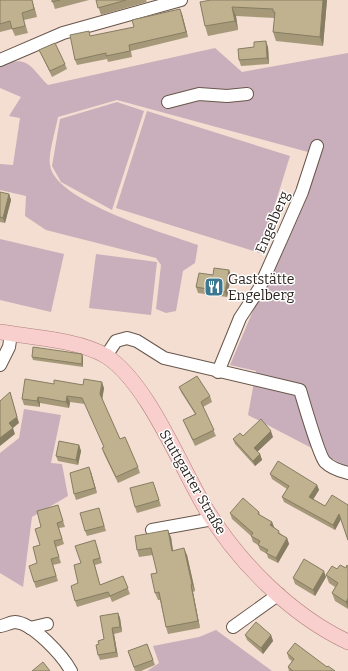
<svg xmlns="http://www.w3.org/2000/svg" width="348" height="671" viewBox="0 0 348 671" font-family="Bitter,serif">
	<rect width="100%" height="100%" fill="#f3ded1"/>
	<g fill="#c9afbb">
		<path d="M 215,48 L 242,72 L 348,53 L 348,467 L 248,415 L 256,371 L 230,365 L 319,155 L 117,100 L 58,117 C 56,128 48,155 50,165 C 54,201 167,234 198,245 L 195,263 L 183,271 L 176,311 L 166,313 L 156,309 L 161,265 L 156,258 L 46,230 L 25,216 L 26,196 L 0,190 L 0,164 L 13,165 L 20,118 L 9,116 L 21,97 L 0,88 L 0,65 C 29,55 29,66 48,85 Z"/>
		<path d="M 117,102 L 144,111 L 112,210 L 61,182 L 52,166 L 60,119 Z"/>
		<path d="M 147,111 L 290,156 L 260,253 L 116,208 Z"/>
		<path d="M 0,239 L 64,254 L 51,312 L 0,300 Z"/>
		<path d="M 96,254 L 157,262 L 151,315 L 89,308 Z"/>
		<path d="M 24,409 L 61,415 L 51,463 L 62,464 L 68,496 L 32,517 L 23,587 L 0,573 L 0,453 L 19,438 Z"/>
		<path d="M 216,630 L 272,671 L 147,671 L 159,663 L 153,646 L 199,637 Z"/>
	</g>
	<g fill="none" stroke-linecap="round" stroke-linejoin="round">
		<defs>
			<g id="minor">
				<path d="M 0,60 L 63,33 L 181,0"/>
				<path d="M 168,102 L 199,94 L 227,96 L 247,94"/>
				<path d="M 106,356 L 116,341 L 127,338 L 137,341 L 164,358 L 300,390 C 304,403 319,456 325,462 C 331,468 340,471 348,473"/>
				<path d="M 0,365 L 9,347 L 11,334"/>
				<path d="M 218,372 L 240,318 L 259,289 L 284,233 L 302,192 L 317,146"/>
				<path d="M 152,530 L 213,519"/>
				<path d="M 0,626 C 4,626 11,622 15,622 C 33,623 63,656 71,671"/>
				<path d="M 233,627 L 279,594"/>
				<path d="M 30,628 L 47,624"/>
			</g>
			<path id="major" d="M 0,332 C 30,337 80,340 106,356 C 148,383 180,466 206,509 C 239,563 291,615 348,642"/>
		</defs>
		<use href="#minor" stroke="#68564a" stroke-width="14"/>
		<use href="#major" stroke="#af7e7a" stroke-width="16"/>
		<use href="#minor" stroke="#fff" stroke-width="12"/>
		<use href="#major" stroke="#f9cfcd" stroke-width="15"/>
	</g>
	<g fill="#a5997a">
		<path d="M 0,0 L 32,0 L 37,17 L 24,20 L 28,33 L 15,36 L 12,29 L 0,32 Z"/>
		<path d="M 52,0 L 89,0 L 55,9 Z"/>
		<path d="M 96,0 L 146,0 L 147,2 L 101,15 Z"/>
		<path d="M 327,0 L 323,46 L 276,41 L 273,32 L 275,18 L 236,16 L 238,30 L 208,36 L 205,26 L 200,2 Z"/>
		<path d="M 182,14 L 188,37 L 131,51 L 132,57 L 108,62 L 107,59 L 77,65 L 75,60 L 91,36 L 134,27 Z"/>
		<path d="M 268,47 L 269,64 L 241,66 L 239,60 Z"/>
		<path d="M 39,50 L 65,64 L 67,69 L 52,77 Z"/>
		<path d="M 0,192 L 9,194 L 11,200 L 5,223 L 0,222 Z"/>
		<path d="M 229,270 L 231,276 L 227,297 L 198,293 L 196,287 L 213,275 Z"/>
		<path d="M 32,357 L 83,357 L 83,367 L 33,360 Z"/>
		<path d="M 54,384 L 104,388 L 102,400 L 120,439 L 138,467 L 140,473 L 118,483 L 104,454 L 102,448 L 104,447 L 85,404 L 70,402 L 69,408 L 40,403 L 40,407 L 24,405 L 22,399 Z"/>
		<path d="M 179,387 L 210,396 L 212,402 L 203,407 L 216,436 L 195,446 L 183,420 L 195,414 L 181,392 Z"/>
		<path d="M 243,436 L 273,437 L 257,452 L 260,454 L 262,460 L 255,466 L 235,444 L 233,439 Z"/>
		<path d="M 79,445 L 81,451 L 78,465 L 58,461 L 56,456 Z"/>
		<path d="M 91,472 L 97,493 L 76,500 L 74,494 Z"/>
		<path d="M 270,474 L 317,485 L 319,490 L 313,499 L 325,506 L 348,505 L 348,541 L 341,519 L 335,530 L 284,502 L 282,497 L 287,489 L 272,479 Z"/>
		<path d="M 155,487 L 161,506 L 137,513 L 135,507 Z"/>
		<path d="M 58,505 L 65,527 L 59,528 L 64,544 L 56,547 L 61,563 L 53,565 L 58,581 L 36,588 L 34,582 L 40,545 L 41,527 Z"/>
		<path d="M 99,508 L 106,531 L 87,536 L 85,531 Z"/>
		<path d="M 259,512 L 260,515 L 272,522 L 274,527 L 281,534 L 287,538 L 289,544 L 278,563 L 268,558 L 267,554 L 260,550 L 258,545 L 253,542 L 251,536 L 232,519 L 230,513 Z"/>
		<path d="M 171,537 L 173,551 L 187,555 L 195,591 L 193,592 L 200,628 L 168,634 L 166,627 L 160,600 L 158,600 L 155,593 L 157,573 L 153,555 L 139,557 L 137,550 Z"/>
		<path d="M 97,546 L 102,563 L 95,565 L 100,585 L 123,576 L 130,594 L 112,602 L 110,597 L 77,607 L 75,601 L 81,563 Z"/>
		<path d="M 348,566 L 348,609 L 335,601 L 332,593 L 335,587 L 329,583 L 326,575 L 337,569 L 346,568 Z"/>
		<path d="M 326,577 L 315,596 L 295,584 L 293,578 Z"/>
		<path d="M 118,613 L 120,618 L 122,632 L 114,634 L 118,657 L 100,660 L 98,655 L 99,644 L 104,639 Z"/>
		<path d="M 245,635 L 271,635 L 273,641 L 263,654 L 247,640 Z"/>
		<path d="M 147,644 L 155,665 L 141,671 L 135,671 L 128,651 Z"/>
		<path d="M 287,653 L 327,667 L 335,671 L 289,671 L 288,667 L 292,661 L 289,659 Z"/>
	</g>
	<g fill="#867d63">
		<path d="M 32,0 L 37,17 L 34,9 Z"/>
		<path d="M 323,0 L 327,0 L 323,46 L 320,37 Z"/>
		<path d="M 232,7 L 236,16 L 238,30 L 235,21 Z"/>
		<path d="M 180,9 L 182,14 L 188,37 L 186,32 Z"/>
		<path d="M 266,41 L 268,47 L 269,64 L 267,58 Z"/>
		<path d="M 9,194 L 11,200 L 5,223 L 3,218 Z"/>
		<path d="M 229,270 L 231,276 L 227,297 L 225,292 Z"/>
		<path d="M 82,354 L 83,357 L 83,367 L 82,364 Z"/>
		<path d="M 102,382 L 104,388 L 102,400 L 100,394 Z"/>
		<path d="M 10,392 L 19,423 L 13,428 L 15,434 L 0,446 L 0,438 L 9,423 Z"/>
		<path d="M 67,396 L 70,402 L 69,408 L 66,402 Z"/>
		<path d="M 38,397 L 40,403 L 40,407 L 37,401 Z"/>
		<path d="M 271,431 L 273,437 L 256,453 L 254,448 Z"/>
		<path d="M 79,445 L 81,451 L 78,465 L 76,460 Z"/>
		<path d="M 260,454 L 262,460 L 255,466 L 253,461 Z"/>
		<path d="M 89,467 L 91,472 L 97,493 L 95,488 Z"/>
		<path d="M 317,485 L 319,490 L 311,503 L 309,497 Z"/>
		<path d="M 339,514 L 341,519 L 335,530 L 333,525 Z"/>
		<path d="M 272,522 L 274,527 L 270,525 Z"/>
		<path d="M 168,530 L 171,537 L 174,558 L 172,551 Z"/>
		<path d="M 287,538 L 289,544 L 278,563 L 276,558 Z"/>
		<path d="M 184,548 L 187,555 L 195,591 L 192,584 Z"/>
		<path d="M 324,571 L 326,577 L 315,596 L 313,590 Z"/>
		<path d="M 191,585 L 193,592 L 200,628 L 198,621 Z"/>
		<path d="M 348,598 L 348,608 L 346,602 Z"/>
		<path d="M 118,613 L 120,618 L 122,632 L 120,627 Z"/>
		<path d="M 112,628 L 114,634 L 118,657 L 116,652 Z"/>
		<path d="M 271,635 L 273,641 L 263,654 L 261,648 Z"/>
	</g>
	<g fill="#c0b28e" stroke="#867d63">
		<path d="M 0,0 L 32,0 L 34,9 L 22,13 L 25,26 L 12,29 L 10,21 L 0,24 Z"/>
		<path d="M 52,0 L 60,0 L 52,2 Z"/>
		<path d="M 96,0 L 126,0 L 98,8 Z"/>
		<path d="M 211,0 L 323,0 L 320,37 L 273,32 L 275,12 L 273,12 L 273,9 L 232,7 L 235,21 L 205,26 L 200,2 Z"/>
		<path d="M 180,9 L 186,32 L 129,45 L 130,51 L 106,56 L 106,53 L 75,60 L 70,35 L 89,31 L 90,36 L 134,27 L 132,20 Z"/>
		<path d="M 266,41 L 267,58 L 239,60 L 238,49 L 254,47 L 254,42 Z"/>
		<path d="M 55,43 L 65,64 L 50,71 L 39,50 Z"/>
		<path d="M 0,192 L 9,194 L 3,218 L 0,217 Z"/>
		<path d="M 214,268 L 229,270 L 225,292 L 196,287 L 199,273 L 213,275 Z"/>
		<path d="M 33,347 L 82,354 L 82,364 L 32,357 Z"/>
		<path d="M 197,376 L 210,396 L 201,402 L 214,430 L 193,440 L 183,420 L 196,414 L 179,387 Z"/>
		<path d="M 25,379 L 54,384 L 54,380 L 83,385 L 84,379 L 102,382 L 100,394 L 120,439 L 125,437 L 138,467 L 116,477 L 102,448 L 104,447 L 82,398 L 67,396 L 66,402 L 38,397 L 37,401 L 22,399 Z"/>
		<path d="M 10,392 L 17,417 L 9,423 L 13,428 L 0,438 L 0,401 Z"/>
		<path d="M 261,419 L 271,431 L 254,448 L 260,454 L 253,461 L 233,439 L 240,433 L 243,436 Z"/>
		<path d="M 59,441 L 79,445 L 76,460 L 56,456 Z"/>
		<path d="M 278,461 L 317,485 L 309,497 L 325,506 L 332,495 L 348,505 L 348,540 L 339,514 L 333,525 L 282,497 L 289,486 L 270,474 Z"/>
		<path d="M 89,467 L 95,488 L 74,494 L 70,473 Z"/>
		<path d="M 153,482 L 159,500 L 135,507 L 130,488 Z"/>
		<path d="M 243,498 L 259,512 L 258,514 L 272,522 L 270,525 L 279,531 L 278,533 L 287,538 L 276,558 L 266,553 L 268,550 L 258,545 L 260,541 L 251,536 L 253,533 L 230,513 Z"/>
		<path d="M 58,505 L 63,521 L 57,523 L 62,539 L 54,541 L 59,557 L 51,559 L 56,576 L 34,582 L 29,566 L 37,563 L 33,547 L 40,545 L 35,529 L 41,527 L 37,511 Z"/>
		<path d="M 99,508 L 104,526 L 85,531 L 80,513 Z"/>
		<path d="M 168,530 L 172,551 L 184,548 L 192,584 L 191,585 L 198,621 L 166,627 L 159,592 L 155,593 L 151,574 L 157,573 L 151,548 L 137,550 L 135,536 Z"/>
		<path d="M 95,540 L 100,558 L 93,560 L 100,585 L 123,576 L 128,588 L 110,596 L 108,592 L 75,601 L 71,586 L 78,583 L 74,565 L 81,563 L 75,546 Z"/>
		<path d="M 304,559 L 324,571 L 313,590 L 293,578 Z"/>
		<path d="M 340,565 L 346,568 L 347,565 L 348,566 L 348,598 L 346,602 L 332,593 L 338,583 L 326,575 L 332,566 L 337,569 Z"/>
		<path d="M 118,613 L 120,627 L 112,628 L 116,652 L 98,655 L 96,645 L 99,644 L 98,641 L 104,639 L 100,616 Z"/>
		<path d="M 256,622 L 271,635 L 261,648 L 245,635 Z"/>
		<path d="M 295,643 L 327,667 L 328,666 L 335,671 L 293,671 L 288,667 L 294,659 L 287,653 Z"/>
		<path d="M 147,644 L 153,660 L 134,667 L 128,651 Z"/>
		<path d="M 43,662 L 50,671 L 32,671 Z"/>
	</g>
	<defs>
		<symbol id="restaurant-square" viewBox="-11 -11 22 22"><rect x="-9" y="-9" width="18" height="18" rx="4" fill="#3c788f" stroke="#fff"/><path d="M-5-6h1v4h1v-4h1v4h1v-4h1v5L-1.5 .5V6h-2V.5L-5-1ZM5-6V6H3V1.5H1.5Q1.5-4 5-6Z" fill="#fff"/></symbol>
	</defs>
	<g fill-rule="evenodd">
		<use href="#restaurant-square" x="203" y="276" width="22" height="22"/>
	</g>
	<g text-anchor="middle" stroke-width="3" stroke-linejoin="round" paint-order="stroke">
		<g font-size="14" fill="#2c241f" stroke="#fff">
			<text transform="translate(272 222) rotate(-67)" y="5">Engelberg</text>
			<text transform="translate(193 482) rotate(60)" y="5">Stuttgarter Straße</text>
		</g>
		<g font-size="14" fill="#2c241f" stroke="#fff" text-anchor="start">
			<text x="228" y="284">Gaststätte<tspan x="228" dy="16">Engelberg</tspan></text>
		</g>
	</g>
</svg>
